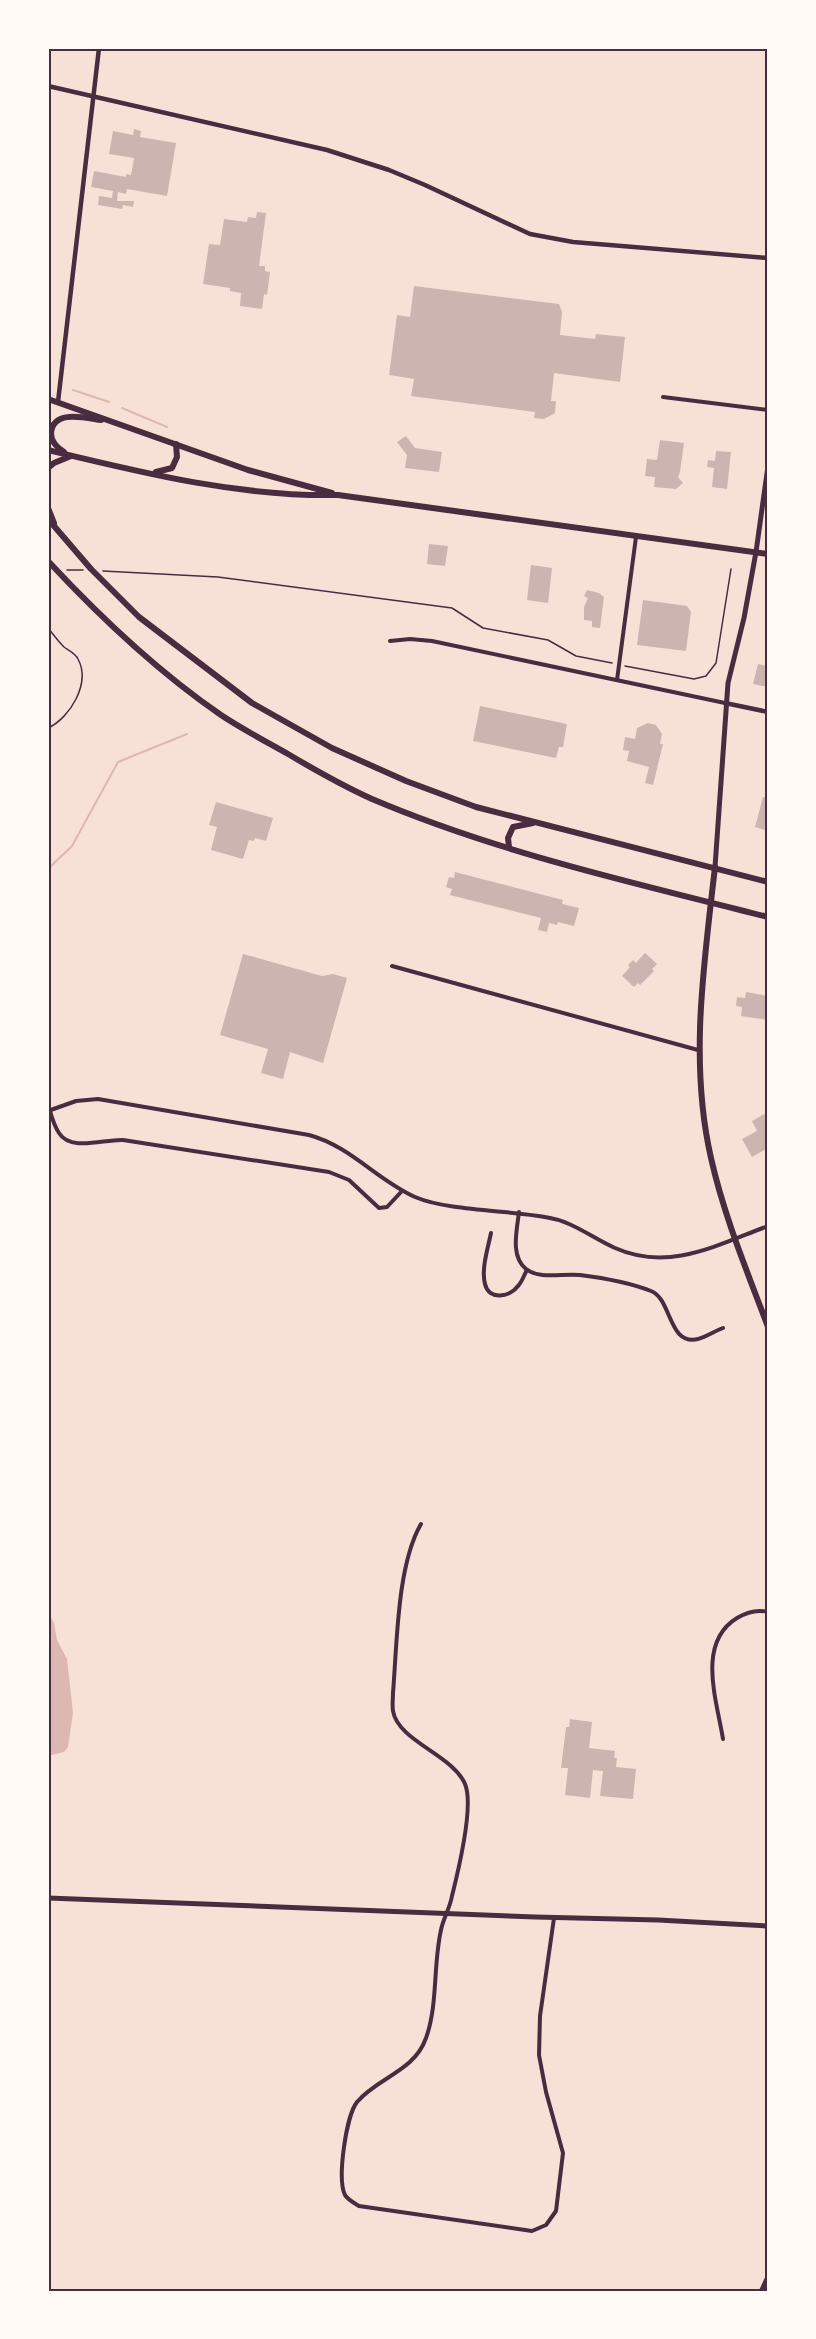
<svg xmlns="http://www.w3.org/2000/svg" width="816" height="2339" viewBox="0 0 816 2339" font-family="'Open Sans',sans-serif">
	<rect width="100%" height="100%" fill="#f7e1d7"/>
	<path fill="#dcb8b0" d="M 48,1612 L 54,1623 L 57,1640 L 67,1659 L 73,1713 L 68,1747 L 64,1752 L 48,1756 Z"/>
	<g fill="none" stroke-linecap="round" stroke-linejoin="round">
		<g stroke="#dcb8b0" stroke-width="2">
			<path d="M 73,390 L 109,402"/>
			<path d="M 122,408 L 167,427"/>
			<path d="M 48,869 L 72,846 L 118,762 L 187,734"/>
		</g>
	</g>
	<g fill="#ccb4b1">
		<path d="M 134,129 L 141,131 L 140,137 L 176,143 L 167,196 L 127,189 L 126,194 L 118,192 L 117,201 L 134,201 L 133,207 L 123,205 L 122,209 L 98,205 L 99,196 L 112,198 L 113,191 L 91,187 L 94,171 L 126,177 L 126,174 L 131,175 L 134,158 L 109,154 L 113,131 L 133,135 Z"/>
		<path d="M 257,212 L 266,213 L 259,266 L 265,266 L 265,271 L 270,272 L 267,295 L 264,294 L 262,309 L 240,306 L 241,293 L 230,291 L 230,288 L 203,284 L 209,244 L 220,245 L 224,219 L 247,222 L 248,217 L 256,218 Z"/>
		<path d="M 414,286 L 559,304 L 562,312 L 560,335 L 595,339 L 596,334 L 625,337 L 620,382 L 554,373 L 551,401 L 556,401 L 555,413 L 544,419 L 534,418 L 535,412 L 411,396 L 414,379 L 389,375 L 397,315 L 410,317 Z"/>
		<path d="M 406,436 L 415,448 L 442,452 L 439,472 L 405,468 L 407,455 L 397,442 Z"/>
		<path d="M 660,440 L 684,443 L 680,472 L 678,477 L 683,483 L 676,489 L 654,487 L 655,477 L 645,476 L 647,459 L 657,460 Z"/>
		<path d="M 716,451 L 731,452 L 727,489 L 712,487 L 714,468 L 707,467 L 708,460 L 715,461 Z"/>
		<path d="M 429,544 L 448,546 L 445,566 L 427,564 Z"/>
		<path d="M 531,565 L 552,568 L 548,603 L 527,600 Z"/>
		<path d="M 587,590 L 599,593 L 604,597 L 600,628 L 592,627 L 592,621 L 584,620 L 584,607 L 588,598 L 584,596 Z"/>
		<path d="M 643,600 L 687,606 L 691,612 L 686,651 L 637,645 Z"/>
		<path d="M 758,664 L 768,666 L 768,687 L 753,684 Z"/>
		<path d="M 480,706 L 567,724 L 563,747 L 559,747 L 556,758 L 473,741 Z"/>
		<path d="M 648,723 L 656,725 L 662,734 L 660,744 L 663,744 L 653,785 L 645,783 L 649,767 L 627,761 L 629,751 L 623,750 L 625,737 L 635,739 L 637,728 Z"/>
		<path d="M 763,797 L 768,798 L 768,831 L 755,827 Z"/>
		<path d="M 216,802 L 273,818 L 266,841 L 255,838 L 254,841 L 249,840 L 243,859 L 211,850 L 217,827 L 209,825 Z"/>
		<path d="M 455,872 L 563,900 L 562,904 L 579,908 L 574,926 L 558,922 L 557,925 L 549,923 L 547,932 L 538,930 L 541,918 L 450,895 L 452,889 L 446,887 L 449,877 L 454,878 Z"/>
		<path d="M 645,953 L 657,964 L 652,969 L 654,971 L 640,985 L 638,983 L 634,987 L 622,976 L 630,967 L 628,965 L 633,960 L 636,963 Z"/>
		<path d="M 243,954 L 322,976 L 333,974 L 347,978 L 323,1063 L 290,1052 L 283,1079 L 261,1073 L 268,1049 L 220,1035 Z"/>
		<path d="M 746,992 L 768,996 L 768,1020 L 741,1016 L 742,1007 L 736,1006 L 737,997 L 745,998 Z"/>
		<path d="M 768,1112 L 768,1148 L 752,1157 L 742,1139 L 757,1131 L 752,1121 Z"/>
		<path d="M 570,1719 L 592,1722 L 589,1748 L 615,1751 L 614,1758 L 617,1758 L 616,1767 L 636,1769 L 633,1799 L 600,1796 L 603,1771 L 593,1770 L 590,1798 L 565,1795 L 568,1768 L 561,1768 L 566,1727 L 569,1727 Z"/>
	</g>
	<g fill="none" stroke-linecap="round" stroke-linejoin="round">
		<g stroke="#4a2c40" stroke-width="1.5">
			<path d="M 67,570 L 83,570"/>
			<path d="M 103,571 L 218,577 L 452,608 L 483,628 L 548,640 L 576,656 L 612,663"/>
			<path d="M 48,628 C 53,634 58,641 64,647 C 68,650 76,654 78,659 C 91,683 70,718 48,728"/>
			<path d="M 625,666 L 694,679 L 706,676 L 716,663 L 731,569"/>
		</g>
		<g stroke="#4a2c40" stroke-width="4">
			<path d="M 663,397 L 768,410"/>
			<path d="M 390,641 L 410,639 L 432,641 L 725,703"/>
			<path d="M 617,680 L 636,537"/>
			<path d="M 392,966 L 698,1050"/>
			<path d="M 48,1111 L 76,1101 L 98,1099 L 309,1135 C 350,1146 377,1180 415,1197 C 448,1211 507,1210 545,1217 C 573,1221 590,1237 615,1248 C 669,1272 717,1245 768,1226"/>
			<path d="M 50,1111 C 52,1118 55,1127 59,1133 C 71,1152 104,1139 123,1140 L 329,1172 L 349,1180 L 379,1208 L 387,1207 L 402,1191"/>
			<path d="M 519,1212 C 517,1230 510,1256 526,1269 C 540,1280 563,1273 580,1275 C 604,1278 628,1282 651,1291 C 672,1299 668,1346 698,1339 C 706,1337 715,1331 723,1328"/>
			<path d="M 491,1233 C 488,1248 481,1269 485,1284 C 489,1301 510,1297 518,1286 C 522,1282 524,1275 527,1270"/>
			<path d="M 421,1524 C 397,1565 397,1645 393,1693 C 393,1699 392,1705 393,1711 C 398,1741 453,1755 465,1784 C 474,1805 458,1872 452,1896 C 450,1908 443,1919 441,1930 C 433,1965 438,2005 426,2038 C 414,2072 378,2077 357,2102 C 346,2116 337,2179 345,2195 C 347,2199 354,2203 359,2206 L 532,2231 L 546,2225 L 556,2211 L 563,2153 L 546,2092 L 539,2055 L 540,2016 L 554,1918"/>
			<path d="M 723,1739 C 717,1701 696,1643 737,1618 C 747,1612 757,1609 768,1612"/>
		</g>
		<g stroke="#4a2c40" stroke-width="4.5">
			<path d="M 48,86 L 327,150 L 389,170 L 425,185 L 530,234 L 573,242 L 768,258"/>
			<path d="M 58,402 L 99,48"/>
			<path d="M 725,703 L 768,712"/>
		</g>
		<g stroke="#4a2c40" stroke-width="5">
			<path d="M 715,867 L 728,683 L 744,618 L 756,552 L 768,466"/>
			<path d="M 48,1898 L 535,1917 L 658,1920 L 768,1926"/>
		</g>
		<g stroke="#4a2c40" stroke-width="6">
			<path d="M 48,399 L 248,470 L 332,493"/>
			<path d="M 48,450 C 143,473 240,497 338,495 L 768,554"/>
			<path d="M 64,452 C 57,447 51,442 51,433 C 53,409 86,418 101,420"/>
			<path d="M 156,472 L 172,468 L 177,457 L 176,444"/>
			<path d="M 715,867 C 704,964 689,1062 711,1158 C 724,1216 747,1271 768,1327"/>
			<path d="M 762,2291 L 768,2278"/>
		</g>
		<g stroke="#4a2c40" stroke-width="6">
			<path d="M 48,468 L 54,463 L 71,456"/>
			<path d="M 48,508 L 54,523"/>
			<path d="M 48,519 L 91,569 L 139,617 L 252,703 L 332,748 L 406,781 L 476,807 L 768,882"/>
			<path d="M 48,561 C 100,617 157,671 221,715 C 242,729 265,741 288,754 C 315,770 343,786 372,799 C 499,853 635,883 768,917"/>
			<path d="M 509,847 L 508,838 L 513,827 L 533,823"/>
		</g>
	</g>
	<rect width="816" height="2339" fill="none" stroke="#fffaf5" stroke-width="99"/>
	<rect x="50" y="50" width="716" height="2240" fill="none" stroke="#4a2c40" stroke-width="2"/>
</svg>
